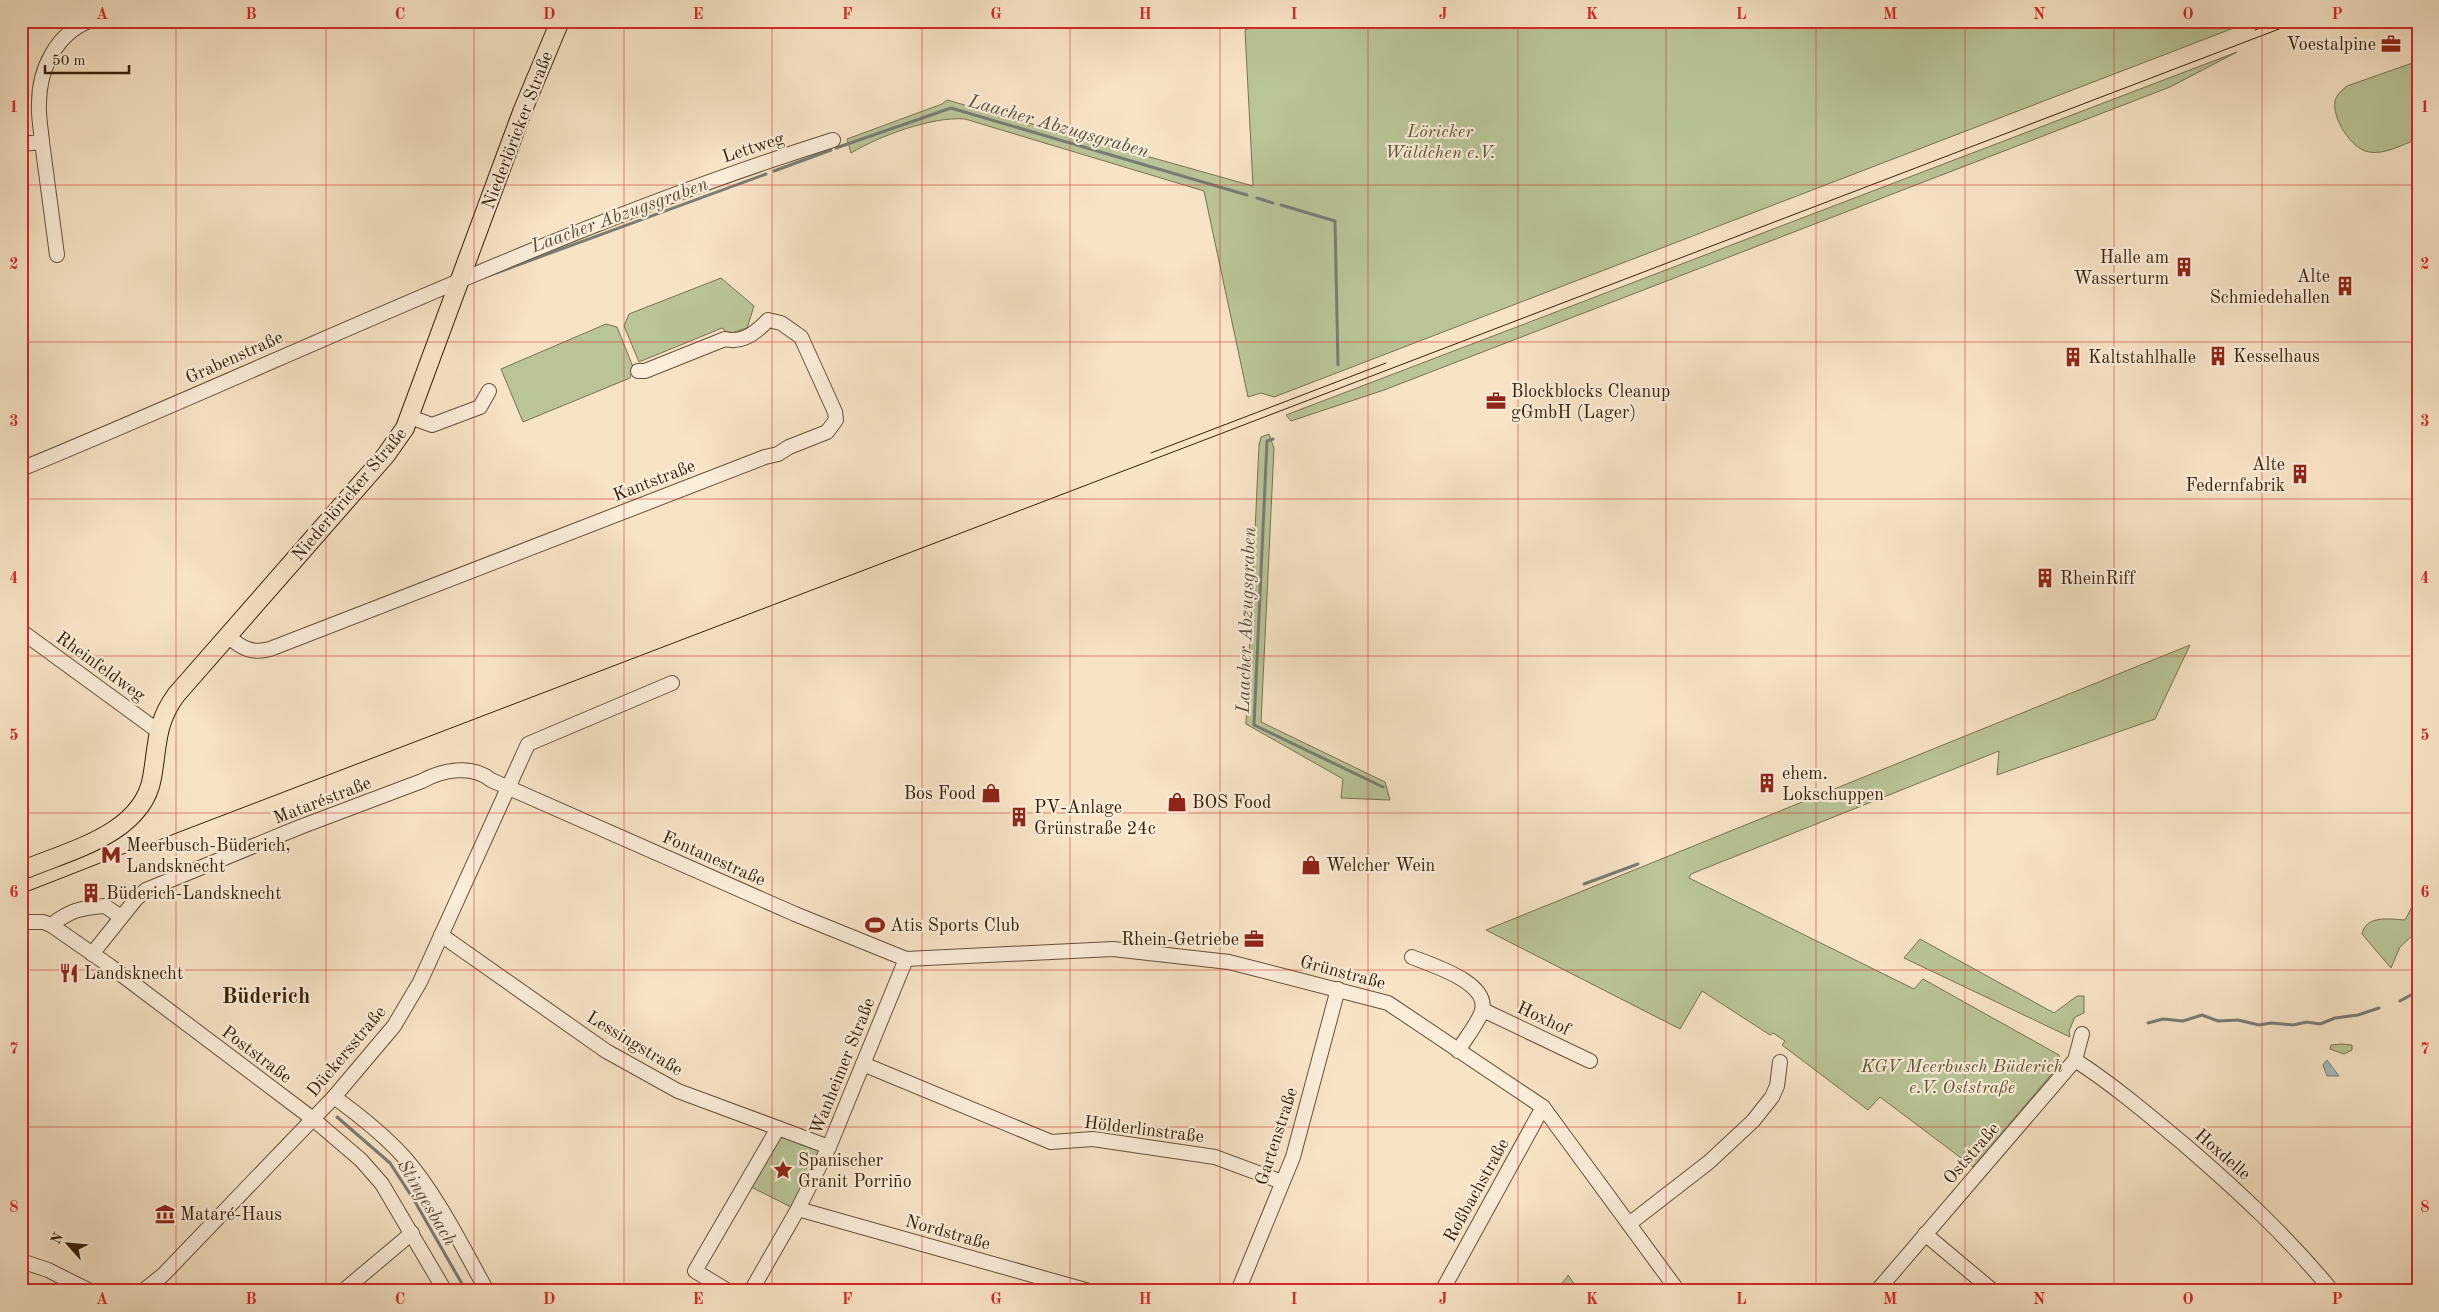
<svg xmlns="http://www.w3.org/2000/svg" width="2439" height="1312" viewBox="0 0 2439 1312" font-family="'Old Standard TT',serif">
	<rect width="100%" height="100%" fill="#f7e4c5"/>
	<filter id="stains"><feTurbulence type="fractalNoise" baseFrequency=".004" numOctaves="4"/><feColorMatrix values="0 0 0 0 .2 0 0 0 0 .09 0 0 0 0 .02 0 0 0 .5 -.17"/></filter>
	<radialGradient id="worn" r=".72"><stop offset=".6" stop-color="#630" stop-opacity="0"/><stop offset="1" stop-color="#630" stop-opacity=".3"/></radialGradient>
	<g fill="#b9c597" stroke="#787250">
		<path d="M 1267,21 L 2252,21 L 1274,397 L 1261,393 L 1248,397 L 1204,191 L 965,119 C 933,116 879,136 851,153 L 847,139 L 942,104 L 947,100 L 1253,186 L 1245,30 Z"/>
		<path d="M 2237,52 L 2170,87 L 1384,390 L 1291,421 L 1286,415 Z"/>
		<path d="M 2418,61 L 2418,139 C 2403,144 2385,155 2369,152 C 2351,149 2332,118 2335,101 C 2337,94 2342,90 2347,86 Z"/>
		<path d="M 721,278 L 754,306 L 747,328 L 729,334 L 722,328 L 639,362 L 624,326 L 629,314 Z"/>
		<path d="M 606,324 L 617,327 L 633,367 L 630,378 L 523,422 L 501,369 Z"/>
		<path d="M 1269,434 L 1274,448 L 1261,722 L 1385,782 L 1390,800 L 1341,798 L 1343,779 L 1246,724 L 1259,445 L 1261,437 Z"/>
		<path d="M 2190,645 L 2155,719 L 1997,775 L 1999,751 L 1691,874 L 1689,878 L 1914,989 L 1923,979 L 2059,1055 L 2061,1063 L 1973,1167 L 1880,1097 L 1868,1110 L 1782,1045 L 1785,1041 L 1773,1033 L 1770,1035 L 1702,991 L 1680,1029 L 1486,930 Z"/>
		<path d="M 2418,904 L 2418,936 L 2412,936 L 2400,947 L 2391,968 L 2362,934 C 2366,915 2389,919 2405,920 L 2412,907 Z"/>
		<path d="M 1920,939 L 2054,1013 L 2077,996 L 2084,996 L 2084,1013 L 2075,1017 L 2069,1031 L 2070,1037 L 1904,958 Z"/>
		<path d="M 2341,1044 L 2352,1045 L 2352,1050 L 2344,1054 L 2330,1049 L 2331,1045 Z"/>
		<path d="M 780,1133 L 822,1150 L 793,1208 L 749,1186 Z"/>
		<path d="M 1568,1275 L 1579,1291 L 1555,1291 L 1568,1276 Z"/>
	</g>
	<path fill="#a3bbc0" stroke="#777d76" d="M 2327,1060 L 2339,1076 L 2327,1076 L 2323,1065 Z"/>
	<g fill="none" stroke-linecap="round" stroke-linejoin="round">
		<g stroke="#777d76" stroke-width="3">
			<path d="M 836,148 L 951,108 L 1247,195"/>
			<path d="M 774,171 L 831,150"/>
			<path d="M 1257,198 L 1273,203"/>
			<path d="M 1281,205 L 1335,221 L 1338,365"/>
			<path d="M 485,277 L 766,174"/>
			<path d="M 1273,439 L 1267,441 L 1254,725 L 1383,787"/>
			<path d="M 1584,884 L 1638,864"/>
			<path d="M 2400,1001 L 2418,991"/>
			<path d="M 2148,1023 L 2163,1019 L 2183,1021 L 2202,1015 L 2218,1021 L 2238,1020 L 2259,1025 L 2271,1023 L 2293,1025 L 2307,1022 L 2320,1024 L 2335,1018 L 2358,1015 L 2379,1008"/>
			<path d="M 337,1117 L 390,1163 L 414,1200 L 465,1289"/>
		</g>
		<defs>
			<g id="minor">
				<path d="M 42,142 L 57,255"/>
				<path d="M 21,144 L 42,142 C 41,129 38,115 39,103 C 39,70 56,34 89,21"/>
				<path d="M 410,417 L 432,425 L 480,407 L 489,391"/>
				<path d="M 21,469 C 291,358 554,228 833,140"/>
				<path d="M 21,631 L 158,731"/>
				<path d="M 228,636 C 241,648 252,654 270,649 L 765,457 L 778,454 L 789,447 L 827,432 L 836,420 L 835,412 L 801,337 L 781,323 L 768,320 C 757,332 742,344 725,339 L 645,371 L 638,371"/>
				<path d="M 21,922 L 43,922 L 51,925 L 110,966 L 313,1119 L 361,1160 L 382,1184 L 445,1291"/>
				<path d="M 51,925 C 71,910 80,908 105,906 L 121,917"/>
				<path d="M 441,935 L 606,1051 L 678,1091 L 829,1147"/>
				<path d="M 92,954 L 136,899 L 146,890 L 300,827 L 422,781 C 442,770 472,764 491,780 L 795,914 L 906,959 L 1113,949 L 1229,962 L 1388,1003 L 1543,1107 L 1678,1291"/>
				<path d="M 1412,957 C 1431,965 1489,982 1482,1010 C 1480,1021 1464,1040 1458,1051"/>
				<path d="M 1483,1010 L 1590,1061"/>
				<path d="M 2075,1060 C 2115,1086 2150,1116 2186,1146 C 2238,1191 2288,1237 2332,1291"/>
				<path d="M 863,1064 L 1051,1142 L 1093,1139 L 1215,1157 L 1282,1182"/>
				<path d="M 334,1097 C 359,1115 383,1134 404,1157 C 436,1193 463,1248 487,1291"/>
				<path d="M 798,1209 L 1089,1291"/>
				<path d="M 1629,1224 L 1709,1162 L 1753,1121 L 1772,1097 L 1777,1086 L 1780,1062"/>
				<path d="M 1925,1234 L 1993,1291"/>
				<path d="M 21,1261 L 48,1270 L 90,1291"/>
				<path d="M 143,1291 L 163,1275 L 334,1097 L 394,1026 L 420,982 L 528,744 L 672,683"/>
				<path d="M 343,1291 L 412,1233"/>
				<path d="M 728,1291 L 695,1271 L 778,1128"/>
				<path d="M 751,1291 L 798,1209 L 829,1147 L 906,959"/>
				<path d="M 1238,1291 L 1293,1157 L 1338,989"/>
				<path d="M 1442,1291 L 1543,1107"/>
				<path d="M 1877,1291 L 2075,1060 L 2082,1034"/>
			</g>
			<path id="major" d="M 21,871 C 67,851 142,835 152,778 C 158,745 155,724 176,695 L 386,455 L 405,428 L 522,112 L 560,21"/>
		</defs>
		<use href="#minor" stroke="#665137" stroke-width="16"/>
		<use href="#major" stroke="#362008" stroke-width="20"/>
		<use href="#minor" stroke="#faedd9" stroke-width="14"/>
		<use href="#major" stroke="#f7e4c5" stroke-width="18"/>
		<g stroke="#362008" stroke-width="1">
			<path d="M 2255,30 L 2278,21"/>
			<path d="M 1151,453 L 1386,363"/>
			<path d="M 21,894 L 187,829 L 2300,21"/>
		</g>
	</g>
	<path fill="none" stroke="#d62828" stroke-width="1" stroke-opacity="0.55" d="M 176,21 L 176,1291M 326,21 L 326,1291M 474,21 L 474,1291M 624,21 L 624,1291M 772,21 L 772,1291M 922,21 L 922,1291M 1070,21 L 1070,1291M 1220,21 L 1220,1291M 1368,21 L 1368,1291M 1518,21 L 1518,1291M 1666,21 L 1666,1291M 1816,21 L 1816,1291M 1965,21 L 1965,1291M 2114,21 L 2114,1291M 2262,21 L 2262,1291M 21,185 L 2418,185M 21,342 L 2418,342M 21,499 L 2418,499M 21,656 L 2418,656M 21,813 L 2418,813M 21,970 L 2418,970M 21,1127 L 2418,1127"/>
	<defs>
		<symbol id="office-bare" viewBox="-9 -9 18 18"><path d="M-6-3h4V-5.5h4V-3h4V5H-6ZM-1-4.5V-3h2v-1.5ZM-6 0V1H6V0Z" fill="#8f2418" stroke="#faedd9" stroke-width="2.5" paint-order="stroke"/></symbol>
		<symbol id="building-bare" viewBox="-9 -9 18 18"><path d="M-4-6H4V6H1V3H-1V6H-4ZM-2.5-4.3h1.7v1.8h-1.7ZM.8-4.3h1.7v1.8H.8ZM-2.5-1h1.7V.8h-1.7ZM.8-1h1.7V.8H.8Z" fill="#8f2418" stroke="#faedd9" stroke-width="2.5" paint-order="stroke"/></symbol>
		<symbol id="shop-bare" viewBox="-9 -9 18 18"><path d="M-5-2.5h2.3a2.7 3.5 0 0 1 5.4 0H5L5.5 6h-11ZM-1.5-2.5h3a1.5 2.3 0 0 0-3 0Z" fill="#8f2418" stroke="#faedd9" stroke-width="2.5" paint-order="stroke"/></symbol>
		<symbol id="metro-bare" viewBox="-9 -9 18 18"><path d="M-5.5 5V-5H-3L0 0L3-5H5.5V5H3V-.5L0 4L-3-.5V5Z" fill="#8f2418" stroke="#faedd9" stroke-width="2.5" paint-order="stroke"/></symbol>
		<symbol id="stadium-bare" viewBox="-9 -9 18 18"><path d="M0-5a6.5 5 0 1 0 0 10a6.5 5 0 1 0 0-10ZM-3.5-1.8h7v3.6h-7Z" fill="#8f2418" stroke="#faedd9" stroke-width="2.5" paint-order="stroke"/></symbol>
		<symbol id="restaurant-bare" viewBox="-9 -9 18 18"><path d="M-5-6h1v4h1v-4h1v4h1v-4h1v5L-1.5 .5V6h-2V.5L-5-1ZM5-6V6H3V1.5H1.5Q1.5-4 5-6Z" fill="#8f2418" stroke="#faedd9" stroke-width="2.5" paint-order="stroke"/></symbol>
		<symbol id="sight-bare" viewBox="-9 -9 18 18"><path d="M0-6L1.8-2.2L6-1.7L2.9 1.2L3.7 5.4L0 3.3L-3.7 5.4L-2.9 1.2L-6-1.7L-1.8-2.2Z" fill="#8f2418" stroke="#faedd9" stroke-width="2.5" paint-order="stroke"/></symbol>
		<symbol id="museum-bare" viewBox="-9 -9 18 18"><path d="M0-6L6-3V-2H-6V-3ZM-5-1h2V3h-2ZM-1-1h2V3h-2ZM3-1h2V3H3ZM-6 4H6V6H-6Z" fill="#8f2418" stroke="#faedd9" stroke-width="2.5" paint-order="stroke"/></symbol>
	</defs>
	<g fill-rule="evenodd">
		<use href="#office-bare" x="2377" y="30" width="28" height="28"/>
		<use href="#building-bare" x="2170" y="253" width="28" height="28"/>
		<use href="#building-bare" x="2331" y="272" width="28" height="28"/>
		<use href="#building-bare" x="2204" y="342" width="28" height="28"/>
		<use href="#building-bare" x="2059" y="343" width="28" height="28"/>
		<use href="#office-bare" x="1482" y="387" width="28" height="28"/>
		<use href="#building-bare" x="2286" y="460" width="28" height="28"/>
		<use href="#building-bare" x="2031" y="564" width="28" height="28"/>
		<use href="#building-bare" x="1753" y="769" width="28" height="28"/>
		<use href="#shop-bare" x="977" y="779" width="28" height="28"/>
		<use href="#shop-bare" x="1163" y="788" width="28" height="28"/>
		<use href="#building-bare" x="1005" y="803" width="28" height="28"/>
		<use href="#metro-bare" x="97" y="841" width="28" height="28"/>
		<use href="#shop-bare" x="1297" y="851" width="28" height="28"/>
		<use href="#building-bare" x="77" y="879" width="28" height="28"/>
		<use href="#stadium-bare" x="861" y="911" width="28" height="28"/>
		<use href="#office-bare" x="1240" y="925" width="28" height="28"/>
		<use href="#restaurant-bare" x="55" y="959" width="28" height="28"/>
		<use href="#sight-bare" x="769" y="1156" width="28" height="28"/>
		<use href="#museum-bare" x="151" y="1200" width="28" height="28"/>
	</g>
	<g text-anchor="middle" stroke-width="4.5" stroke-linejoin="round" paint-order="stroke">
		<g font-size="18" fill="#362008" stroke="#faedd9" text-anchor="start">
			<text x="2376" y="50" text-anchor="end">Voestalpine</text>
			<text x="2169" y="263" text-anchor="end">Halle am<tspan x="2169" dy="21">Wasserturm</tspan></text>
			<text x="2330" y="282" text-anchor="end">Alte<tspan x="2330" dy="21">Schmiedehallen</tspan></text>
			<text x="2233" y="362">Kesselhaus</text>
			<text x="2088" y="363">Kaltstahlhalle</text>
			<text x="1511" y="397">Blockblocks Cleanup<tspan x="1511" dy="21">gGmbH (Lager)</tspan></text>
			<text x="2285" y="470" text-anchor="end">Alte<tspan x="2285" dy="21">Federnfabrik</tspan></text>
			<text x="2060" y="584">RheinRiff</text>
			<text x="1782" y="779">ehem.<tspan x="1782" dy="21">Lokschuppen</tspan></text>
			<text x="976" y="799" text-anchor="end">Bos Food</text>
			<text x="1192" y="808">BOS Food</text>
			<text x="1034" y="813">PV-Anlage<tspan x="1034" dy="21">Grünstraße 24c</tspan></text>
			<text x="126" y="851">Meerbusch-Büderich,<tspan x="126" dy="21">Landsknecht</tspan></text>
			<text x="1326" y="871">Welcher Wein</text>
			<text x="106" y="899">Büderich-Landsknecht</text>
			<text x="890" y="931">Atis Sports Club</text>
			<text x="1239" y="945" text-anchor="end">Rhein-Getriebe</text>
			<text x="84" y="979">Landsknecht</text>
			<text x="798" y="1166">Spanischer<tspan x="798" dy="21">Granit Porriño</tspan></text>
			<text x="180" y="1220">Mataré-Haus</text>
		</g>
		<g font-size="18" fill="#362008" stroke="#faedd9">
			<text transform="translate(517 130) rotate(-69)" y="6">Niederlöricker Straße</text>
			<text transform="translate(753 147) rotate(-18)" y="6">Lettweg</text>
			<text transform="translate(234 357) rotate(-24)" y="6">Grabenstraße</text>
			<text transform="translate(654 480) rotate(-21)" y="6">Kantstraße</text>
			<text transform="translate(349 494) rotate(-50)" y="6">Niederlöricker Straße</text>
			<text transform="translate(101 666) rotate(36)" y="6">Rheinfeldweg</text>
			<text transform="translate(322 800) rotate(-21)" y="6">Mataréstraße</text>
			<text transform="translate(714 858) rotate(24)" y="6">Fontanestraße</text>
			<text transform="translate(1343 972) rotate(15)" y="6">Grünstraße</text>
			<text transform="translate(1544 1018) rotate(25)" y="6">Hoxhof</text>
			<text transform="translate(635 1043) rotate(31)" y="6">Lessingstraße</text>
			<text transform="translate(346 1051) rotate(-50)" y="6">Dückersstraße</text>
			<text transform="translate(257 1054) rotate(37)" y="6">Poststraße</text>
			<text transform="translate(842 1066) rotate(-68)" y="6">Wanheimer Straße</text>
			<text transform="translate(1144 1129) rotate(7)" y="6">Hölderlinstraße</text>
			<text transform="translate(1276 1136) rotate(-72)" y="6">Gartenstraße</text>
			<text transform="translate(1971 1153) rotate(-49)" y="6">Oststraße</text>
			<text transform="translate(2223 1154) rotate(41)" y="6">Hoxdelle</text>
			<text transform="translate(1476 1190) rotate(-61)" y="6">Roßbachstraße</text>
			<text transform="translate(948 1232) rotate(16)" y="6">Nordstraße</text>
		</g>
		<g font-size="18" font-style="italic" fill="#5d5233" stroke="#faedd9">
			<text x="1440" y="137">Löricker<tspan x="1440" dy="21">Wäldchen e.V.</tspan></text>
			<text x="1962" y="1072">KGV Meerbusch Büderich<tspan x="1962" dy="21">e.V. Oststraße</tspan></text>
		</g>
		<g font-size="19" font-style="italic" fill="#574e3f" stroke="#faedd9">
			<text transform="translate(1059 125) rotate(16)" y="7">Laacher Abzugsgraben</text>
			<text transform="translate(619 214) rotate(-20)" y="7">Laacher Abzugsgraben</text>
			<text transform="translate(1245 620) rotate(-88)" y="7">Laacher Abzugsgraben</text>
			<text transform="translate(428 1202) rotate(59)" y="7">Stingesbach</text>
		</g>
		<g font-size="22" font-weight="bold" fill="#362008" stroke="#faedd9">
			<text x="266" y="1003">Büderich</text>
		</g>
	</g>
	<rect width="2439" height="1312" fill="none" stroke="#f7e4c5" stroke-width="55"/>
	<g transform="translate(68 1244) rotate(297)" stroke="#faedd9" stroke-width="4" paint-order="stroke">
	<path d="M0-4L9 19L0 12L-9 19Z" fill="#362008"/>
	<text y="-8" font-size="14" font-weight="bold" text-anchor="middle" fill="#362008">N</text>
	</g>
	<path d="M45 65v8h84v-8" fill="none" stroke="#362008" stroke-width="2.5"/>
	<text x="52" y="65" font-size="15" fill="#362008" stroke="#faedd9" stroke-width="4" paint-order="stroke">50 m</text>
	<rect x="28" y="28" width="2384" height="1256" fill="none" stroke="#d62828" stroke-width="2"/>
	<g font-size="16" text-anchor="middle" font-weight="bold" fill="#d62828">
		<text x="102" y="19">A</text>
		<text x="251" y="19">B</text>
		<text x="400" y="19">C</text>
		<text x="549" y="19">D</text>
		<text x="698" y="19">E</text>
		<text x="847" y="19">F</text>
		<text x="996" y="19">G</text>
		<text x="1145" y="19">H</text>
		<text x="1294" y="19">I</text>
		<text x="1443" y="19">J</text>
		<text x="1592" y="19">K</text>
		<text x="1741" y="19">L</text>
		<text x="1890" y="19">M</text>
		<text x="2039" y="19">N</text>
		<text x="2188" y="19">O</text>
		<text x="2337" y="19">P</text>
		<text x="14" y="112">1</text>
		<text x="2425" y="112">1</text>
		<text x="14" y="269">2</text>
		<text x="2425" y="269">2</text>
		<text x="14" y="426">3</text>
		<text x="2425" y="426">3</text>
		<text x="14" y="583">4</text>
		<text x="2425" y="583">4</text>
		<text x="14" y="740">5</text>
		<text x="2425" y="740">5</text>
		<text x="14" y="897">6</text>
		<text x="2425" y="897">6</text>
		<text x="14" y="1054">7</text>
		<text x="2425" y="1054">7</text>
		<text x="14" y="1212">8</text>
		<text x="2425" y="1212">8</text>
		<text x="102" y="1304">A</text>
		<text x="251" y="1304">B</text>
		<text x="400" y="1304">C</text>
		<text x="549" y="1304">D</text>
		<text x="698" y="1304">E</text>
		<text x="847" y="1304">F</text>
		<text x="996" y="1304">G</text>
		<text x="1145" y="1304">H</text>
		<text x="1294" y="1304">I</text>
		<text x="1443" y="1304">J</text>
		<text x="1592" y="1304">K</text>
		<text x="1741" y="1304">L</text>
		<text x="1890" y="1304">M</text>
		<text x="2039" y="1304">N</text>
		<text x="2188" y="1304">O</text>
		<text x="2337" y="1304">P</text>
	</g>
	<rect width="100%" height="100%" filter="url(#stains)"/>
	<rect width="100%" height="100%" fill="url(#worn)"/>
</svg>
